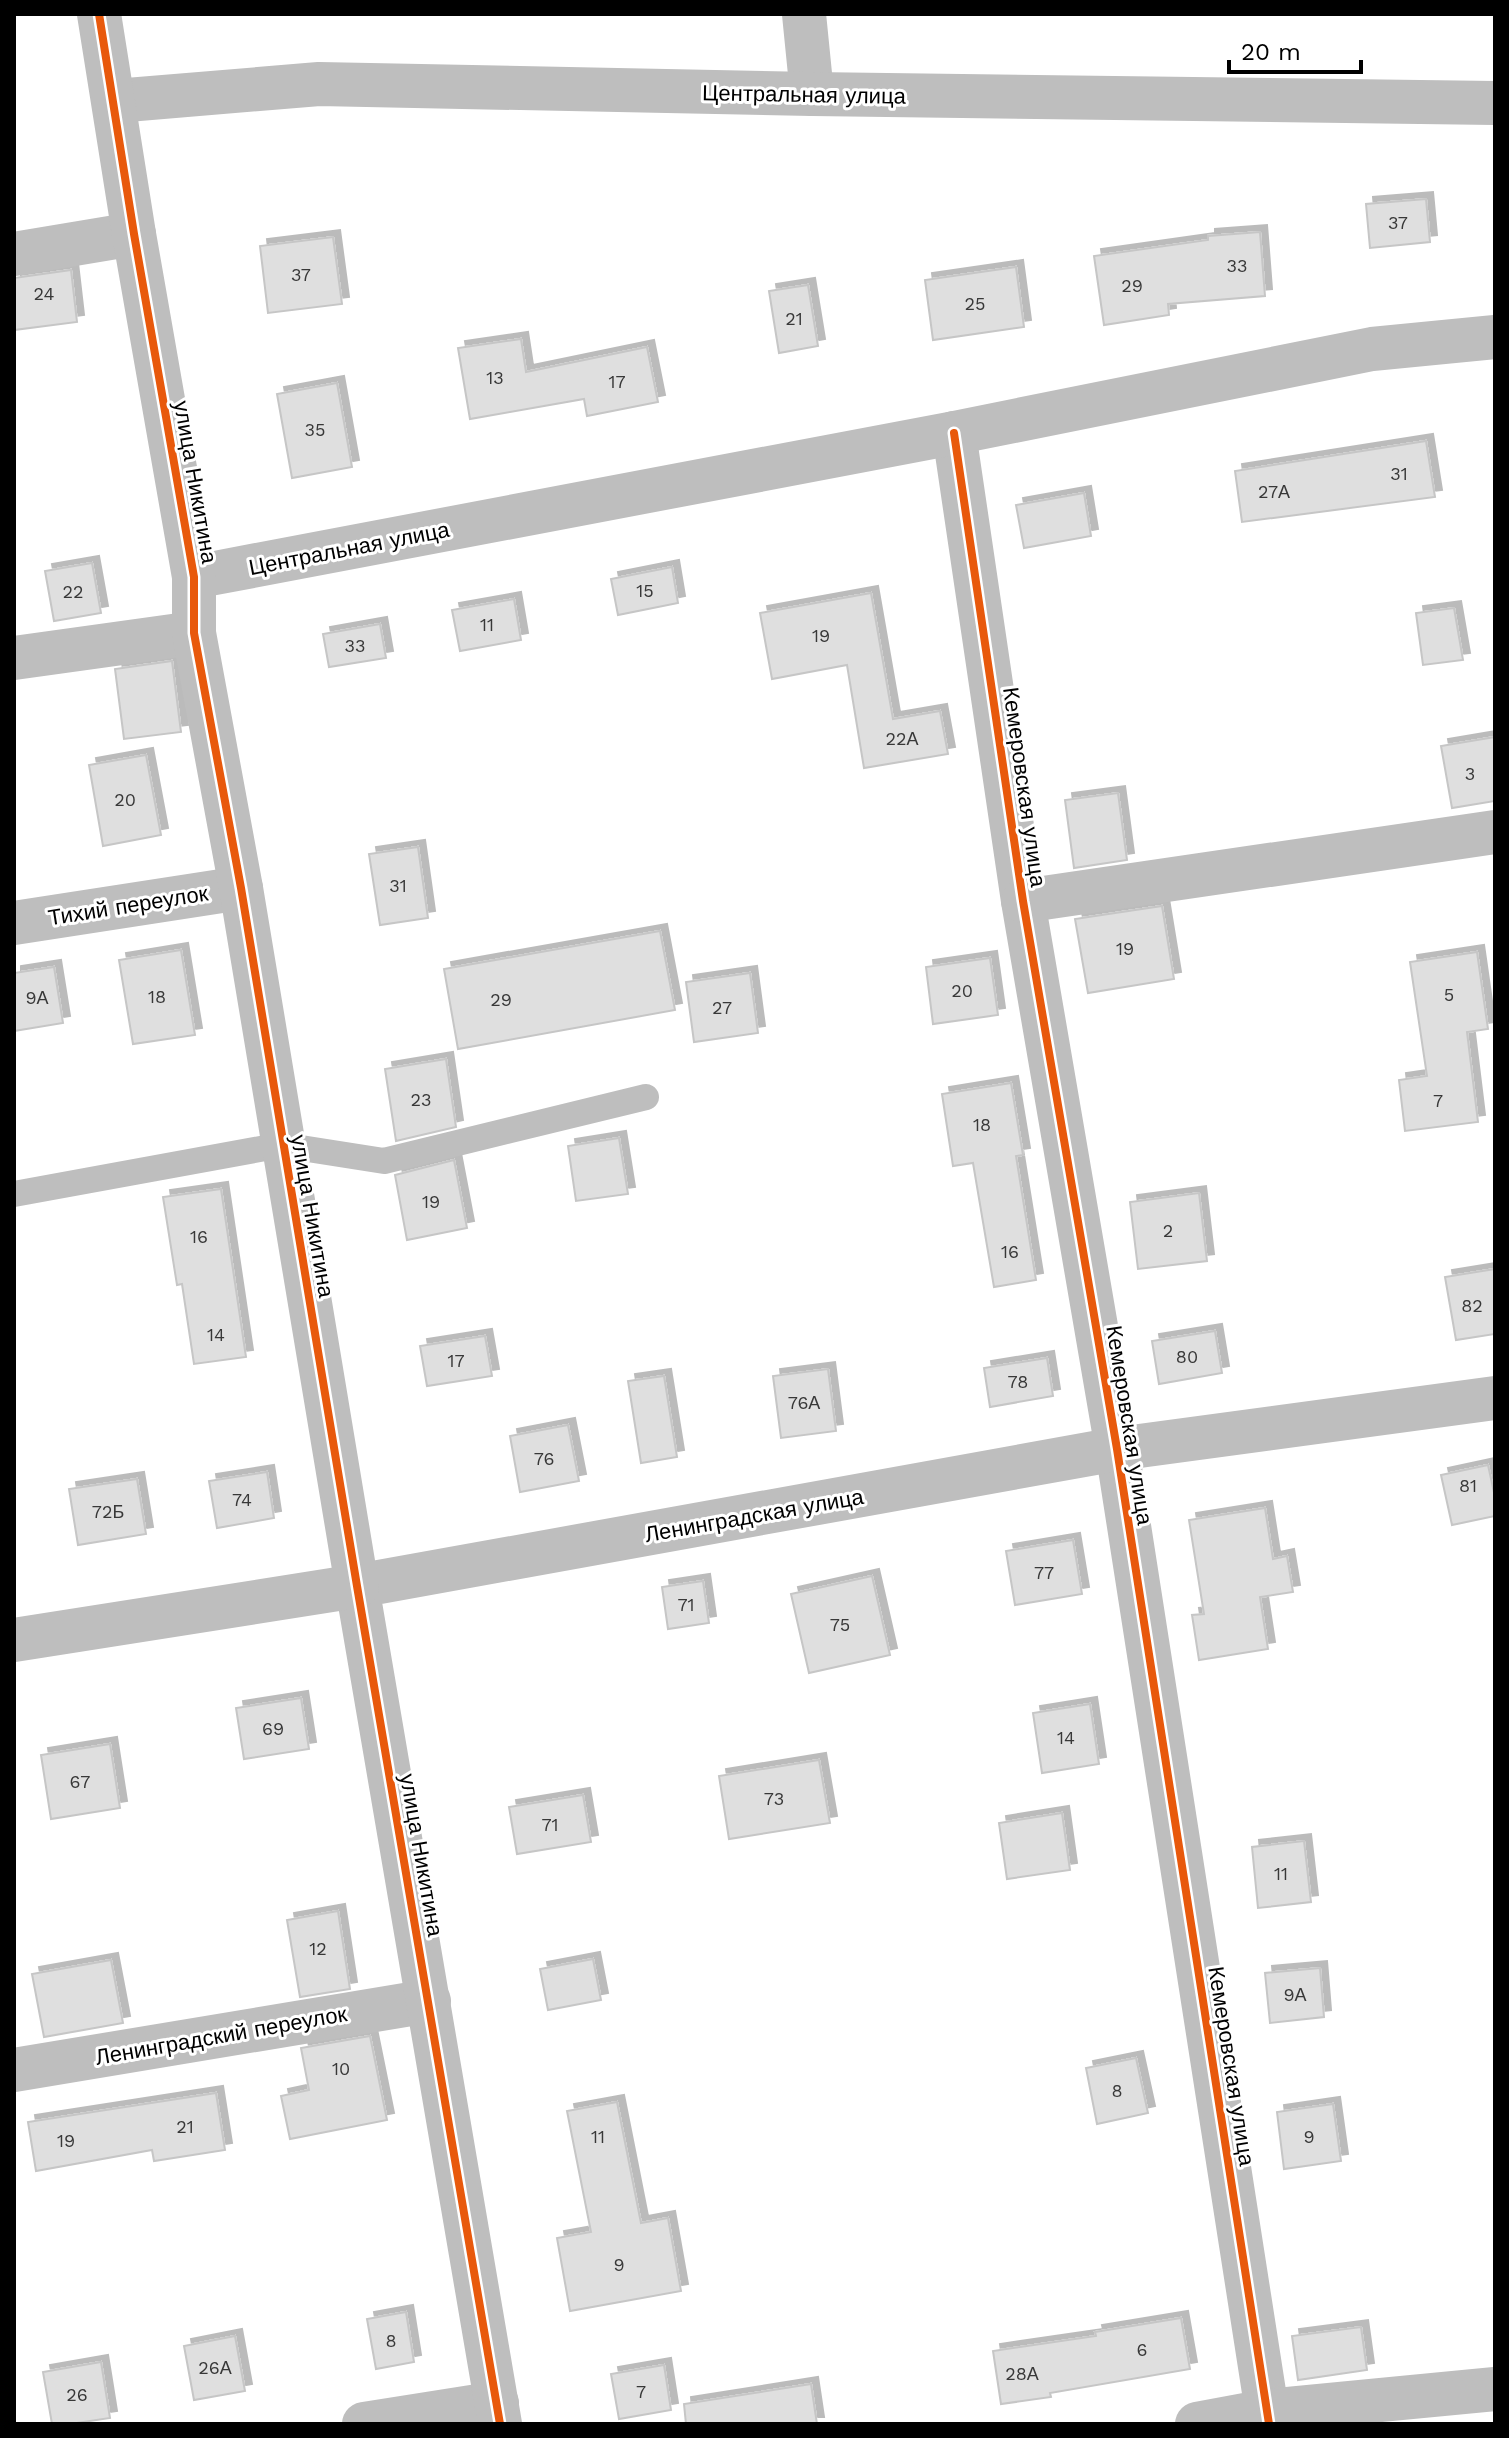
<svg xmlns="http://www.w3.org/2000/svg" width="1509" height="2438" viewBox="0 0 1509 2438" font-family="'Work Sans',sans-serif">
	<defs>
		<filter id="shadow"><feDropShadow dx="7" dy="-7" stdDeviation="0" flood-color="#0004"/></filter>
	</defs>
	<rect width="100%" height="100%" fill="#fff"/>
	<g fill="#dfdfdf" stroke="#c6c6c6" stroke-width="2" filter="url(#shadow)">
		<path d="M 1426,199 L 1430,242 L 1370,248 L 1366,204 Z"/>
		<path d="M 1260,232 L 1265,296 L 1168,304 L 1169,315 L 1104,325 L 1094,256 L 1208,240 L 1208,236 Z"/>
		<path d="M 333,237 L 342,304 L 268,313 L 260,246 Z"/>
		<path d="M 1016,267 L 1024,327 L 933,340 L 925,280 Z"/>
		<path d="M 71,270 L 77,322 L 14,330 L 14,278 Z"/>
		<path d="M 808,285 L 818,346 L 779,353 L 769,291 Z"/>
		<path d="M 521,339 L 526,372 L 647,347 L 658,402 L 587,416 L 584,399 L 470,419 L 458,348 Z"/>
		<path d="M 337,383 L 352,467 L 292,478 L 277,394 Z"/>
		<path d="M 1426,441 L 1435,497 L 1242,522 L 1235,471 Z"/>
		<path d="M 1084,493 L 1091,536 L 1024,548 L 1016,505 Z"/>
		<path d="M 92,563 L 101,613 L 54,621 L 45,571 Z"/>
		<path d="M 672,567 L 678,603 L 618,615 L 611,579 Z"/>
		<path d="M 871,593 L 893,719 L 940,711 L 948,754 L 864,768 L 847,665 L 772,679 L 760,613 Z"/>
		<path d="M 514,599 L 521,640 L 460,651 L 452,610 Z"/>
		<path d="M 1454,608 L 1463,660 L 1423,665 L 1416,613 Z"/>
		<path d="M 380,624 L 386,658 L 329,667 L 323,634 Z"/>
		<path d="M 172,661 L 181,732 L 124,739 L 115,669 Z"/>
		<path d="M 1495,737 L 1495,801 L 1452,808 L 1441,746 Z"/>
		<path d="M 146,755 L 161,835 L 103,846 L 89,765 Z"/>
		<path d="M 1118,793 L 1127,860 L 1074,868 L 1065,800 Z"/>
		<path d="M 418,847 L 428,918 L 380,925 L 369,854 Z"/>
		<path d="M 1162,906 L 1174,979 L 1088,993 L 1075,919 Z"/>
		<path d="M 660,931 L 675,1010 L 458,1049 L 444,969 Z"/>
		<path d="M 181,950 L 195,1035 L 133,1044 L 119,960 Z"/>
		<path d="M 1477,952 L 1488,1029 L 1467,1032 L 1478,1122 L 1405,1131 L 1399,1080 L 1427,1076 L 1410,962 Z"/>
		<path d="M 990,958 L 998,1015 L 933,1024 L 926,967 Z"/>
		<path d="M 54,967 L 63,1023 L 14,1031 L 14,973 Z"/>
		<path d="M 750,973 L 758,1033 L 694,1042 L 686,982 Z"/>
		<path d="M 446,1059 L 456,1127 L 396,1141 L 385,1069 Z"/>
		<path d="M 1011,1083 L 1023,1155 L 1016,1156 L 1036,1280 L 994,1287 L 973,1163 L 953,1166 L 942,1094 Z"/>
		<path d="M 619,1138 L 628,1194 L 576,1201 L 568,1146 Z"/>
		<path d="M 454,1160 L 467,1228 L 407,1240 L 395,1175 Z"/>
		<path d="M 221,1189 L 246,1357 L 194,1364 L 182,1284 L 177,1285 L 163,1197 Z"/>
		<path d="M 1199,1193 L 1207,1261 L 1138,1269 L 1130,1202 Z"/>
		<path d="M 1495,1269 L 1495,1334 L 1456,1340 L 1445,1277 Z"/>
		<path d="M 1215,1331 L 1222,1373 L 1159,1384 L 1152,1341 Z"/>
		<path d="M 485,1336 L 492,1376 L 427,1386 L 420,1346 Z"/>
		<path d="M 1047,1358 L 1053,1396 L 990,1407 L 984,1368 Z"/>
		<path d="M 828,1369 L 836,1431 L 781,1438 L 773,1376 Z"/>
		<path d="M 664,1376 L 677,1457 L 641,1463 L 628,1381 Z"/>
		<path d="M 568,1425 L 579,1481 L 520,1492 L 510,1436 Z"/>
		<path d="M 1488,1465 L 1495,1497 L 1495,1516 L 1452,1525 L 1441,1475 Z"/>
		<path d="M 267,1472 L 274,1518 L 217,1528 L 209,1481 Z"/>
		<path d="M 137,1479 L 146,1534 L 78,1545 L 69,1489 Z"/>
		<path d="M 1265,1508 L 1273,1559 L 1287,1556 L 1293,1592 L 1260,1597 L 1268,1649 L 1199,1660 L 1192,1615 L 1204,1614 L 1189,1520 Z"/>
		<path d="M 1073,1540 L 1082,1594 L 1015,1605 L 1006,1551 Z"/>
		<path d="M 872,1576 L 890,1655 L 809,1673 L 791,1594 Z"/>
		<path d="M 703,1581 L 709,1623 L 668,1629 L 662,1587 Z"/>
		<path d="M 301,1698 L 309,1749 L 244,1759 L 236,1708 Z"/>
		<path d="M 1090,1704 L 1099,1764 L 1042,1773 L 1033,1713 Z"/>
		<path d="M 110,1744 L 120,1808 L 51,1819 L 41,1755 Z"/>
		<path d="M 819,1760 L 830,1823 L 729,1839 L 719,1776 Z"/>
		<path d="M 583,1795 L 591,1842 L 517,1854 L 509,1807 Z"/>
		<path d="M 1062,1813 L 1070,1870 L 1007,1879 L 999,1823 Z"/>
		<path d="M 1304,1841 L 1311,1902 L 1258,1908 L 1252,1847 Z"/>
		<path d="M 338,1911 L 350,1989 L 300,1997 L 287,1920 Z"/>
		<path d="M 593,1959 L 601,2000 L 548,2010 L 540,1969 Z"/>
		<path d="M 111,1960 L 123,2023 L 44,2037 L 32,1974 Z"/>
		<path d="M 1320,1968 L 1324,2017 L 1270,2023 L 1265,1973 Z"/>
		<path d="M 370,2036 L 387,2120 L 290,2139 L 281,2096 L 309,2090 L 301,2048 Z"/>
		<path d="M 1136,2058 L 1148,2113 L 1097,2124 L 1086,2068 Z"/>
		<path d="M 216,2093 L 225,2150 L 154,2161 L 152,2150 L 36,2171 L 28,2122 Z"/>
		<path d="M 617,2102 L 641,2223 L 668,2218 L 681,2291 L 570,2311 L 557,2238 L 591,2232 L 567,2111 Z"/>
		<path d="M 1333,2104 L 1341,2161 L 1284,2169 L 1277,2112 Z"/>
		<path d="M 406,2312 L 414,2362 L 376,2369 L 367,2319 Z"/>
		<path d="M 1181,2318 L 1190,2369 L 1050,2393 L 1051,2397 L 1001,2404 L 993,2351 L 1096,2336 L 1095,2332 Z"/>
		<path d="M 1361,2327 L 1367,2370 L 1298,2380 L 1292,2336 Z"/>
		<path d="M 235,2336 L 245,2391 L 194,2400 L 184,2346 Z"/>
		<path d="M 101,2362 L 110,2418 L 70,2424 L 52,2424 L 43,2372 Z"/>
		<path d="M 664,2365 L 671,2410 L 619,2419 L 611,2374 Z"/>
		<path d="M 811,2384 L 817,2424 L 686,2424 L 684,2404 Z"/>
	</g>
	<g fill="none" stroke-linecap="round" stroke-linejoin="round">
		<path stroke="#bebebe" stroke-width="26" d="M 14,1194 L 282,1145 L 384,1161 L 646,1097"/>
		<g stroke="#bebebe" stroke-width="44">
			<path d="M 804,14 L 812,94"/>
			<path d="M 115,101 L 319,84 L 812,94 L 1495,103"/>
			<path d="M 14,254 L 134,234"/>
			<path d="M 954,433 L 1023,901 L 1117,1449 L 1269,2424"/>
			<path d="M 194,577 L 954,433 L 1372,349 L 1495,337"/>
			<path d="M 14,658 L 194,633"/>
			<path d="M 1023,901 L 1495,832"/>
			<path d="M 14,923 L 241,888"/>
			<path d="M 14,2070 L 429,2001"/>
			<path d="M 364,2424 L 497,2403"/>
			<path d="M 500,2424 L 357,1586 L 1117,1449 L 1495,1398"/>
			<path d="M 1197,2424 L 1267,2411 L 1495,2389"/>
		</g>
		<path stroke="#bebebe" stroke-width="44" d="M 14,1640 L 357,1586 L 241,888 L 194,633 L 194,577 L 134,234 L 99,14"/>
		<defs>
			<g id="cycleway">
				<path d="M 99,14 L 134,234 L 194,577 L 194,633 L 241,888 L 357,1586 L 500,2424"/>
				<path d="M 954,433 L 1023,901 L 1117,1449 L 1269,2424"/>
			</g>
		</defs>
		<use href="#cycleway" stroke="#fff" stroke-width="13"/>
		<use href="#cycleway" stroke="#e8590c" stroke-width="8"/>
	</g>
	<g text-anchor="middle" stroke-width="6" stroke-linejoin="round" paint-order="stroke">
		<g font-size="18" fill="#383838">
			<text x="1398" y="229">37</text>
			<text x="1237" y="272">33</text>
			<text x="301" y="281">37</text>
			<text x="1132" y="292">29</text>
			<text x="44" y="300">24</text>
			<text x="975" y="310">25</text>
			<text x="794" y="325">21</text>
			<text x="495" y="384">13</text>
			<text x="617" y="388">17</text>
			<text x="315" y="436">35</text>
			<text x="1399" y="480">31</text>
			<text x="1274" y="498">27А</text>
			<text x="645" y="597">15</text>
			<text x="73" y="598">22</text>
			<text x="487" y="631">11</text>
			<text x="821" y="642">19</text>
			<text x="355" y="652">33</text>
			<text x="902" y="745">22А</text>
			<text x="1470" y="780">3</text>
			<text x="125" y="806">20</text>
			<text x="398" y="892">31</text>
			<text x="1125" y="955">19</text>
			<text x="962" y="997">20</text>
			<text x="1449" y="1001">5</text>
			<text x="157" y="1003">18</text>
			<text x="37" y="1004">9А</text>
			<text x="501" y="1006">29</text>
			<text x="722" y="1014">27</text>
			<text x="421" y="1106">23</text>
			<text x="1438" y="1107">7</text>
			<text x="982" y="1131">18</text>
			<text x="431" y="1208">19</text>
			<text x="1168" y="1237">2</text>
			<text x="199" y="1243">16</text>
			<text x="1010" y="1258">16</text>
			<text x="1472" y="1312">82</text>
			<text x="216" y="1341">14</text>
			<text x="1187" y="1363">80</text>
			<text x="456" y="1367">17</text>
			<text x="1018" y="1388">78</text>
			<text x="804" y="1409">76А</text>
			<text x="544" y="1465">76</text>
			<text x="1468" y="1492">81</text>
			<text x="242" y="1506">74</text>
			<text x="108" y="1518">72Б</text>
			<text x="1044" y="1579">77</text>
			<text x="686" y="1611">71</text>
			<text x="840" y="1631">75</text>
			<text x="273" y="1735">69</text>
			<text x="1066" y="1744">14</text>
			<text x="80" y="1788">67</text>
			<text x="774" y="1805">73</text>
			<text x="550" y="1831">71</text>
			<text x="1281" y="1880">11</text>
			<text x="318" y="1955">12</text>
			<text x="1295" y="2001">9А</text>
			<text x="341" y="2075">10</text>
			<text x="1117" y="2097">8</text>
			<text x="185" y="2133">21</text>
			<text x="598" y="2143">11</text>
			<text x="1309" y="2143">9</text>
			<text x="66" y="2147">19</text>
			<text x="619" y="2271">9</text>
			<text x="391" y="2347">8</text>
			<text x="1142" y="2356">6</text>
			<text x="215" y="2374">26А</text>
			<text x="1022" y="2380">28А</text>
			<text x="641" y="2398">7</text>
			<text x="77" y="2401">26</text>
		</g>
		<g font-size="22" fill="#000" stroke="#fff">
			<text transform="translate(804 94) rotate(1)" y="8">Центральная улица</text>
			<text transform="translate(196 482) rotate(80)" y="8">улица Никитина</text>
			<text transform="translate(349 548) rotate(-11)" y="8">Центральная улица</text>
			<text transform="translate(1025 787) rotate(82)" y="8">Кемеровская улица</text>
			<text transform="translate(128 905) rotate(-9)" y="8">Тихий переулок</text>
			<text transform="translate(313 1216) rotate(80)" y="8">улица Никитина</text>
			<text transform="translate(1130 1425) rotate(81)" y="8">Кемеровская улица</text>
			<text transform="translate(754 1515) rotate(-10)" y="8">Ленинградская улица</text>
			<text transform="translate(422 1855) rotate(80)" y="8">улица Никитина</text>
			<text transform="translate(221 2035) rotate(-10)" y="8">Ленинградский переулок</text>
			<text transform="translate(1232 2066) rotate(81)" y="8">Кемеровская улица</text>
		</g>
	</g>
	<rect width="1509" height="2438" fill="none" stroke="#000000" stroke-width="32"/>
	<path d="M1229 60v12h132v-12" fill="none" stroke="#000000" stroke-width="4"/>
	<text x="1241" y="60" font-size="24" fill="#000000" stroke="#ffffff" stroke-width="6" paint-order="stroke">20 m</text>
</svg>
